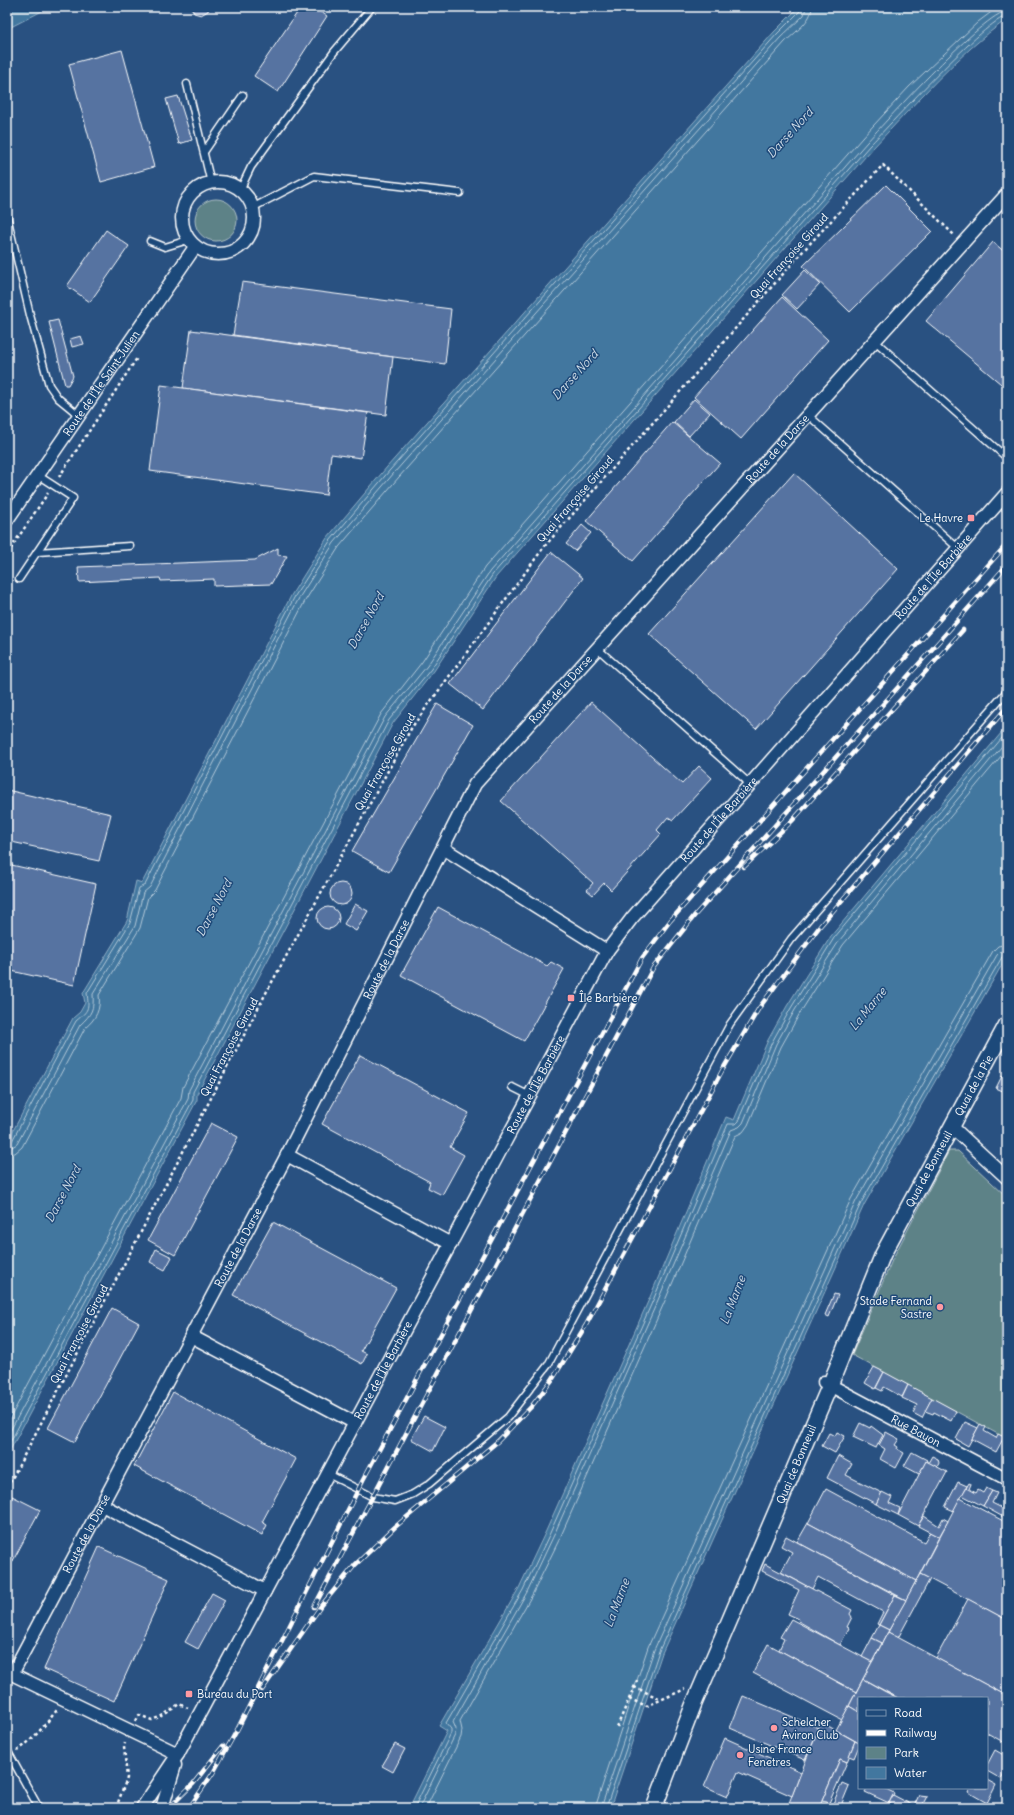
<svg xmlns="http://www.w3.org/2000/svg" width="1014" height="1815" viewBox="0 0 1014 1815" font-family="Delius,sans-serif">
	<rect width="100%" height="100%" fill="#295181"/>
	<filter id="ink" filterUnits="userSpaceOnUse"><feTurbulence type="fractalNoise" baseFrequency=".025" numOctaves="2"/><feDisplacementMap in="SourceGraphic" scale="8" xChannelSelector="R" yChannelSelector="G"/><feConvolveMatrix kernelMatrix="1 2 1 2 8 2 1 2 1" color-interpolation-filters="sRGB"/></filter>
	<g filter="url(#ink)">
		<g fill="#5d8287" stroke="#aec0c3">
			<circle cx="216" cy="220" r="21"/>
			<path d="M 949,1151 L 958,1151 L 1007,1197 L 1007,1439 L 852,1355 L 893,1258 Z"/>
		</g>
		<g fill="#42779f" stroke="#8eadc5">
			<path d="M 7,7 L 50,7 L 7,29 Z"/>
			<path d="M 799,7 L 1007,7 L 1007,19 C 957,55 916,103 873,148 L 496,577 L 434,671 L 393,723 L 197,1094 L 197,1100 L 7,1456 L 7,1142 L 73,1018 L 80,1012 L 85,1003 L 83,993 L 127,921 L 136,881 L 142,883 L 292,594 L 327,538 L 387,467 L 774,32 Z"/>
			<path d="M 1007,726 L 1007,956 L 864,1205 L 662,1653 L 610,1808 L 409,1808 L 447,1731 L 439,1726 L 519,1588 L 546,1531 L 650,1297 L 726,1117 L 734,1120 L 768,1040 L 787,1006 L 831,936 Z"/>
		</g>
		<g fill="none" stroke-linecap="round" stroke-linejoin="round">
			<g stroke="#b3c9d9" stroke-width="1">
				<path d="M 7,1143 L 12,1141 L 76,1021 C 89,1010 89,1009 87,993 L 130,923 L 139,888 L 145,885 L 295,596 L 330,541 L 390,470 L 777,34 L 800,11 L 801,7"/>
				<path d="M 7,1148 L 12,1147 L 17,1144 L 80,1025 C 92,1014 94,1009 93,994 L 135,926 L 143,893 L 150,887 L 299,598 L 334,543 L 394,473 L 780,38 L 804,15 L 806,7"/>
				<path d="M 7,1154 L 15,1153 L 22,1147 L 85,1028 C 96,1019 101,1009 99,995 L 140,928 L 148,897 L 155,890 L 305,601 L 339,547 L 399,477 L 785,42 C 794,33 812,21 812,7"/>
				<path d="M 7,1424 L 181,1098 L 183,1087 L 381,714 L 422,662 L 485,567 L 862,138 L 909,87 L 978,22 L 998,7"/>
				<path d="M 7,1437 L 188,1099 L 189,1090 L 385,717 L 427,666 L 490,571 L 867,142 C 886,121 985,12 1007,11"/>
				<path d="M 7,1448 L 193,1100 L 193,1092 L 389,720 L 431,669 L 493,574 L 870,145 C 890,125 987,18 1007,16"/>
				<path d="M 414,1808 L 451,1733 L 451,1729 L 446,1723 L 523,1590 L 550,1533 L 654,1298 L 728,1124 L 735,1124 L 738,1121 L 772,1042 L 791,1008 L 834,938 L 1007,732"/>
				<path d="M 419,1808 L 455,1735 L 456,1729 L 453,1722 L 527,1592 L 554,1535 L 658,1300 L 731,1130 L 739,1127 L 743,1123 L 776,1044 L 795,1010 L 839,941 L 1007,740"/>
				<path d="M 426,1808 L 461,1737 L 462,1730 L 460,1721 L 532,1595 L 560,1538 L 664,1303 L 735,1136 L 743,1132 L 748,1125 L 781,1047 L 800,1013 L 843,945 L 1007,749"/>
				<path d="M 595,1808 L 648,1647 L 851,1199 L 993,951 L 998,946 L 1007,944"/>
				<path d="M 601,1808 L 654,1650 L 856,1201 L 997,955 L 1001,951 L 1007,950"/>
				<path d="M 606,1808 L 659,1651 L 861,1203 L 1002,957 L 1007,955"/>
			</g>
		</g>
		<g fill="#5673a1" stroke="#fff">
			<path d="M 191,7 L 209,7 L 208,11 L 201,15 L 194,13 Z"/>
			<path d="M 301,7 L 313,7 L 327,16 L 278,92 L 254,76 Z"/>
			<path d="M 122,50 L 154,167 L 101,182 L 69,64 Z"/>
			<path d="M 178,96 L 192,140 L 179,144 L 166,99 Z"/>
			<path d="M 886,185 L 932,231 L 850,312 L 803,266 Z"/>
			<path d="M 106,230 L 129,246 L 90,302 L 67,286 Z"/>
			<path d="M 993,242 L 1007,254 L 1007,389 L 926,321 Z"/>
			<path d="M 805,270 L 820,284 L 797,309 L 782,295 Z"/>
			<path d="M 242,282 L 451,309 L 445,364 L 233,335 Z"/>
			<path d="M 782,297 L 828,340 L 741,439 L 694,397 Z"/>
			<path d="M 58,320 L 73,376 L 68,385 L 65,385 L 49,322 Z"/>
			<path d="M 191,330 L 393,357 L 386,415 L 183,388 Z"/>
			<path d="M 81,336 L 84,344 L 72,347 L 70,339 Z"/>
			<path d="M 161,385 L 368,413 L 361,458 L 331,454 L 326,495 L 150,471 Z"/>
			<path d="M 694,399 L 710,413 L 689,436 L 674,422 Z"/>
			<path d="M 672,422 L 720,463 L 633,561 L 586,521 Z"/>
			<path d="M 794,473 L 898,569 L 756,729 L 649,634 Z"/>
			<path d="M 582,525 L 591,533 L 575,551 L 566,544 Z"/>
			<path d="M 278,548 L 278,555 L 287,556 L 271,584 L 214,586 L 214,579 L 161,581 L 160,578 L 79,582 L 78,567 L 255,560 Z"/>
			<path d="M 551,552 L 583,578 L 483,710 L 450,684 Z"/>
			<path d="M 591,702 L 682,784 L 699,766 L 712,778 L 673,820 L 668,817 L 657,830 L 661,834 L 611,890 L 604,883 L 593,895 L 587,890 L 593,883 L 501,801 Z"/>
			<path d="M 437,704 L 473,725 L 389,872 L 352,851 Z"/>
			<path d="M 7,790 L 111,814 L 99,861 L 7,841 Z"/>
			<path d="M 7,864 L 96,884 L 74,985 L 7,970 Z"/>
			<circle cx="341" cy="894" r="11"/>
			<path d="M 355,904 L 368,911 L 356,931 L 344,924 Z"/>
			<path d="M 438,907 L 547,966 L 551,962 L 564,969 L 524,1041 L 401,975 Z"/>
			<circle cx="328" cy="918" r="11"/>
			<path d="M 360,1055 L 469,1113 L 450,1147 L 464,1155 L 442,1195 L 428,1188 L 430,1182 L 322,1124 Z"/>
			<path d="M 1007,1070 L 1007,1093 L 996,1088 L 1002,1076 L 1004,1076 Z"/>
			<path d="M 211,1123 L 238,1137 L 175,1255 L 148,1240 Z"/>
			<path d="M 273,1222 L 396,1288 L 361,1351 L 367,1354 L 362,1364 L 233,1295 Z"/>
			<path d="M 156,1249 L 172,1257 L 165,1270 L 150,1262 Z"/>
			<path d="M 834,1294 L 838,1295 L 829,1317 L 825,1315 Z"/>
			<path d="M 112,1308 L 139,1323 L 75,1442 L 48,1428 Z"/>
			<path d="M 874,1367 L 884,1372 L 875,1389 L 865,1383 Z"/>
			<path d="M 884,1372 L 908,1385 L 902,1397 L 884,1387 L 882,1391 L 876,1388 Z"/>
			<path d="M 908,1385 L 932,1398 L 922,1418 L 913,1413 L 917,1405 L 902,1398 Z"/>
			<path d="M 173,1392 L 296,1459 L 262,1522 L 267,1525 L 262,1535 L 134,1466 Z"/>
			<path d="M 932,1398 L 956,1411 L 951,1421 L 934,1412 L 933,1414 L 925,1411 Z"/>
			<path d="M 424,1416 L 445,1427 L 433,1451 L 411,1439 Z"/>
			<path d="M 965,1422 L 978,1428 L 968,1446 L 956,1439 Z"/>
			<path d="M 860,1423 L 870,1428 L 871,1426 L 883,1435 L 876,1448 L 853,1437 Z"/>
			<path d="M 980,1424 L 986,1427 L 984,1431 L 996,1438 L 998,1434 L 1004,1437 L 996,1452 L 972,1439 Z"/>
			<path d="M 837,1432 L 845,1436 L 835,1453 L 822,1446 L 829,1433 L 835,1436 Z"/>
			<path d="M 886,1432 L 899,1439 L 895,1445 L 898,1447 L 897,1449 L 904,1453 L 896,1468 L 880,1459 L 885,1449 L 879,1445 Z"/>
			<path d="M 912,1452 L 927,1460 L 919,1474 L 904,1466 Z"/>
			<path d="M 838,1456 L 852,1464 L 846,1475 L 882,1493 L 876,1504 L 827,1478 Z"/>
			<path d="M 932,1456 L 938,1459 L 939,1463 L 937,1467 L 928,1463 Z"/>
			<path d="M 926,1461 L 947,1472 L 918,1526 L 898,1515 Z"/>
			<path d="M 958,1482 L 967,1486 L 954,1511 L 945,1507 Z"/>
			<path d="M 969,1483 L 971,1484 L 969,1489 L 976,1493 L 978,1490 L 983,1493 L 986,1488 L 992,1491 L 983,1506 L 962,1495 Z"/>
			<path d="M 826,1489 L 924,1542 L 930,1532 L 939,1537 L 916,1581 L 808,1523 Z"/>
			<path d="M 992,1491 L 997,1493 L 992,1503 L 1002,1508 L 1007,1498 L 1007,1514 L 1005,1518 L 983,1506 Z"/>
			<path d="M 882,1492 L 892,1497 L 889,1503 L 900,1508 L 898,1515 L 876,1504 Z"/>
			<path d="M 12,1496 L 40,1510 L 7,1572 L 7,1505 Z"/>
			<path d="M 960,1498 L 1007,1523 L 1007,1620 L 920,1574 Z"/>
			<path d="M 924,1516 L 939,1526 L 943,1518 L 948,1521 L 939,1537 L 918,1526 Z"/>
			<path d="M 808,1523 L 916,1581 L 906,1600 L 797,1542 Z"/>
			<path d="M 786,1536 L 895,1595 L 879,1625 L 877,1624 L 883,1612 L 818,1577 L 812,1589 L 781,1572 L 792,1552 L 781,1546 Z"/>
			<path d="M 99,1547 L 169,1579 L 114,1701 L 44,1669 Z"/>
			<path d="M 765,1564 L 852,1610 L 850,1614 L 852,1617 L 847,1627 L 849,1628 L 840,1645 L 798,1621 L 799,1619 L 788,1614 L 799,1590 L 762,1571 Z"/>
			<path d="M 920,1574 L 930,1579 L 898,1638 L 888,1632 Z"/>
			<path d="M 212,1593 L 225,1600 L 198,1649 L 185,1642 Z"/>
			<path d="M 895,1595 L 906,1600 L 889,1630 L 879,1625 Z"/>
			<path d="M 968,1599 L 1007,1620 L 1007,1696 L 936,1658 Z"/>
			<path d="M 791,1619 L 872,1662 L 856,1692 L 779,1650 L 784,1639 L 780,1637 Z"/>
			<path d="M 879,1625 L 889,1630 L 882,1643 L 872,1638 Z"/>
			<path d="M 888,1632 L 1007,1696 L 1007,1717 L 1003,1725 L 1007,1727 L 1007,1744 L 987,1733 L 987,1698 L 898,1698 L 863,1679 Z"/>
			<path d="M 872,1638 L 882,1643 L 872,1662 L 862,1657 Z"/>
			<path d="M 768,1644 L 856,1692 L 842,1720 L 753,1673 Z"/>
			<path d="M 863,1679 L 884,1691 L 898,1698 L 859,1698 L 859,1712 L 849,1706 Z"/>
			<path d="M 743,1696 L 819,1728 L 805,1760 L 730,1728 Z"/>
			<path d="M 849,1706 L 859,1712 L 859,1743 L 836,1730 Z"/>
			<path d="M 821,1722 L 855,1741 L 847,1762 L 840,1759 L 819,1808 L 787,1808 Z"/>
			<path d="M 725,1738 L 801,1772 L 792,1796 L 738,1772 L 727,1797 L 704,1787 Z"/>
			<path d="M 855,1741 L 859,1743 L 859,1746 L 854,1758 L 849,1756 Z"/>
			<path d="M 395,1744 L 405,1749 L 393,1772 L 382,1766 Z"/>
			<path d="M 995,1750 L 1007,1757 L 1007,1767 L 1001,1779 L 987,1771 L 987,1765 Z"/>
			<path d="M 840,1759 L 847,1762 L 829,1803 L 822,1801 Z"/>
			<path d="M 987,1780 L 996,1785 L 987,1803 L 968,1792 L 970,1788 L 987,1788 Z"/>
			<path d="M 842,1783 L 849,1786 L 842,1803 L 849,1807 L 849,1808 L 831,1808 Z"/>
			<path d="M 867,1788 L 884,1788 L 894,1793 L 889,1803 L 865,1792 Z"/>
			<path d="M 893,1795 L 914,1806 L 919,1795 L 927,1796 L 921,1808 L 898,1808 L 889,1803 Z"/>
		</g>
		<g fill="none" stroke-linecap="round" stroke-linejoin="round">
			<defs>
				<g id="service">
					<path d="M 187,84 L 211,183"/>
					<path d="M 204,152 L 243,95"/>
					<path d="M 240,190 L 251,167 L 334,52 L 372,7"/>
					<path d="M 252,208 L 314,176 L 460,193"/>
					<path d="M 7,216 L 30,315 L 49,385 L 58,398 L 80,416"/>
					<path d="M 150,241 L 165,247 L 188,240"/>
					<path d="M 875,341 L 1007,458"/>
					<path d="M 808,415 L 959,549"/>
					<path d="M 37,552 L 130,546"/>
					<path d="M 19,579 L 73,498 L 39,476"/>
					<path d="M 598,649 L 750,784"/>
					<path d="M 512,1087 L 530,1096"/>
					<path d="M 328,1474 L 373,1497 L 395,1501 L 413,1494 L 429,1484 L 508,1417 L 548,1365 L 730,1024 L 791,939 L 1007,691"/>
					<path d="M 7,1750 L 39,1808"/>
				</g>
				<g id="minor">
					<circle cx="218" cy="218" r="36"/>
					<path id="s1" d="M 7,520 L 195,247"/>
					<path d="M 443,848 L 607,951"/>
					<path d="M 951,1126 L 1007,1178"/>
					<path d="M 287,1155 L 451,1244"/>
					<path d="M 191,1336 L 355,1423"/>
					<path id="s2" d="M 824,1382 L 1007,1479"/>
					<path d="M 102,1505 L 265,1591"/>
					<path id="s3" d="M 178,1754 L 12,1674 L 287,1155 L 475,784 L 1007,194"/>
					<path id="s4" d="M 142,1808 L 178,1754 L 607,951 L 632,918 L 1007,493"/>
					<path d="M 162,1808 L 175,1765"/>
				</g>
				<g id="tertiary">
					<path id="s5" d="M 654,1808 L 693,1706 L 830,1385 L 883,1254 L 1007,1024"/>
				</g>
			</defs>
			<use href="#service" stroke="#fff" stroke-width="9"/>
			<use href="#minor" stroke="#fff" stroke-width="15"/>
			<use href="#tertiary" stroke="#fff" stroke-width="18"/>
			<g stroke="#fff" stroke-width="2.5" stroke-dasharray="3 3" stroke-linecap="butt">
				<path d="M 59,477 L 137,358"/>
				<path d="M 7,554 L 48,493"/>
				<path d="M 7,1488 L 266,993 L 412,727 L 544,547 L 804,250 L 883,165 L 954,235"/>
				<path d="M 634,1687 L 661,1699"/>
				<path d="M 629,1699 L 647,1706 L 685,1689"/>
				<path d="M 136,1721 L 139,1715 L 152,1720 L 164,1715 L 179,1704 L 188,1708"/>
				<path d="M 617,1727 L 638,1678"/>
				<path d="M 17,1751 C 33,1740 45,1725 57,1710"/>
				<path d="M 116,1808 L 127,1778 L 124,1747 L 125,1743"/>
			</g>
			<use href="#service" stroke="#1f4a7a" stroke-width="6"/>
			<use href="#minor" stroke="#1f4a7a" stroke-width="12"/>
			<use href="#tertiary" stroke="#1f4a7a" stroke-width="15"/>
			<defs>
				<g id="rail">
					<path d="M 744,867 L 792,821 L 963,630"/>
					<path d="M 314,1607 L 653,968 L 695,915 L 1007,565"/>
					<path d="M 262,1690 L 321,1606 L 355,1565 L 395,1527 L 498,1441 L 531,1407 L 552,1380 L 586,1325 L 723,1069 L 759,1008 L 820,926 L 1007,707"/>
					<path d="M 169,1808 L 193,1784 L 223,1746"/>
					<path d="M 189,1808 L 213,1773 L 236,1732 L 363,1480 L 642,958 L 670,921 L 1007,544"/>
				</g>
			</defs>
			<use href="#rail" stroke="#fff" stroke-width="4.5"/>
			<use href="#rail" stroke="#1f4a7a" stroke-width="3" stroke-dasharray="9" stroke-linecap="butt"/>
		</g>
	</g>
	<g fill="#ff9aa2" stroke="#1f4a7a" stroke-width="1.5">
		<rect x="967" y="514" width="8" height="8" rx="2"/>
		<rect x="567" y="994" width="8" height="8" rx="2"/>
		<circle cx="940" cy="1307" r="4"/>
		<rect x="185" y="1690" width="8" height="8" rx="2"/>
		<circle cx="774" cy="1728" r="4"/>
		<circle cx="740" cy="1755" r="4"/>
	</g>
	<g text-anchor="middle" stroke-width="3" stroke-linejoin="round" paint-order="stroke">
		<g font-size="11" fill="#fff" stroke="#1f4a7a">
			<text transform="translate(789 256) rotate(-48)" y="4">Quai Françoise Giroud</text>
			<text dy="4" stroke="none"><textPath href="#s1" startOffset="166">Route de l'Île Saint-Julien</textPath></text>
			<text dy="4" stroke="none"><textPath href="#s3" startOffset="1639">Route de la Darse</textPath></text>
			<text transform="translate(575 499) rotate(-49)" y="4">Quai Françoise Giroud</text>
			<text dy="4" stroke="none"><textPath href="#s4" startOffset="1472">Route de l'Île Barbière</textPath></text>
			<text dy="4" stroke="none"><textPath href="#s3" startOffset="1315">Route de la Darse</textPath></text>
			<text transform="translate(385 762) rotate(-60)" y="4">Quai Françoise Giroud</text>
			<text dy="4" stroke="none"><textPath href="#s4" startOffset="1148">Route de l'Île Barbière</textPath></text>
			<text dy="4" stroke="none"><textPath href="#s3" startOffset="991">Route de la Darse</textPath></text>
			<text transform="translate(229 1047) rotate(-62)" y="4">Quai Françoise Giroud</text>
			<text dy="4" stroke="none"><textPath href="#s4" startOffset="824">Route de l'Île Barbière</textPath></text>
			<text dy="4" stroke="none"><textPath href="#s5" startOffset="791">Quai de la Pie</textPath></text>
			<text dy="4" stroke="none"><textPath href="#s5" startOffset="696">Quai de Bonneuil</textPath></text>
			<text dy="4" stroke="none"><textPath href="#s3" startOffset="667">Route de la Darse</textPath></text>
			<text transform="translate(79 1334) rotate(-62)" y="4">Quai Françoise Giroud</text>
			<text dy="4" stroke="none"><textPath href="#s4" startOffset="500">Route de l'Île Barbière</textPath></text>
			<text dy="4" stroke="none"><textPath href="#s2" startOffset="104">Rue Bayon</textPath></text>
			<text dy="4" stroke="none"><textPath href="#s5" startOffset="372">Quai de Bonneuil</textPath></text>
			<text dy="4" stroke="none"><textPath href="#s3" startOffset="343">Route de la Darse</textPath></text>
		</g>
		<g font-size="11" fill="#fff" stroke="#1f4a7a" text-anchor="start">
			<text x="963" y="522" text-anchor="end">Le Havre</text>
			<text x="579" y="1002">Île Barbière</text>
			<text x="932" y="1305" text-anchor="end">Stade Fernand<tspan x="932" dy="13">Sastre</tspan></text>
			<text x="197" y="1698">Bureau du Port</text>
			<text x="782" y="1726">Schelcher<tspan x="782" dy="13">Aviron Club</tspan></text>
			<text x="748" y="1753">Usine France<tspan x="748" dy="13">Fenetres</tspan></text>
		</g>
		<g font-size="12" font-style="italic" fill="#d0dde7" stroke="#1f4a7a">
			<text transform="translate(790 133) rotate(-48)" y="4">Darse Nord</text>
			<text transform="translate(575 375) rotate(-48)" y="4">Darse Nord</text>
			<text transform="translate(366 621) rotate(-61)" y="4">Darse Nord</text>
			<text transform="translate(214 908) rotate(-62)" y="4">Darse Nord</text>
			<text transform="translate(868 1009) rotate(-51)" y="4">La Marne</text>
			<text transform="translate(63 1194) rotate(-62)" y="4">Darse Nord</text>
			<text transform="translate(733 1300) rotate(-69)" y="4">La Marne</text>
			<text transform="translate(617 1603) rotate(-69)" y="4">La Marne</text>
		</g>
	</g>
	<rect width="1014" height="1815" fill="none" stroke="#1f4a7a" stroke-width="24"/>
	<rect x="12" y="12" width="990" height="1791" fill="none" stroke="#fff" stroke-width="1.5" filter="url(#ink)"/>
	<rect x="858" y="1697" width="130" height="92" fill="#1f4a7a" stroke="#7992af"/>
	<rect x="866" y="1710" width="20" height="6" fill="#1f4a7a" stroke="#7992af"/>
	<text x="894" y="1717" font-size="12" fill="#ffffff">Road</text>
	<rect x="866" y="1730" width="20" height="6" fill="#ffffff" stroke="#7992af"/>
	<text x="894" y="1737" font-size="12" fill="#ffffff">Railway</text>
	<rect x="866" y="1747" width="20" height="12" fill="#5d8287" stroke="#7992af"/>
	<text x="894" y="1757" font-size="12" fill="#ffffff">Park</text>
	<rect x="866" y="1767" width="20" height="12" fill="#42779f" stroke="#7992af"/>
	<text x="894" y="1777" font-size="12" fill="#ffffff">Water</text>
</svg>
